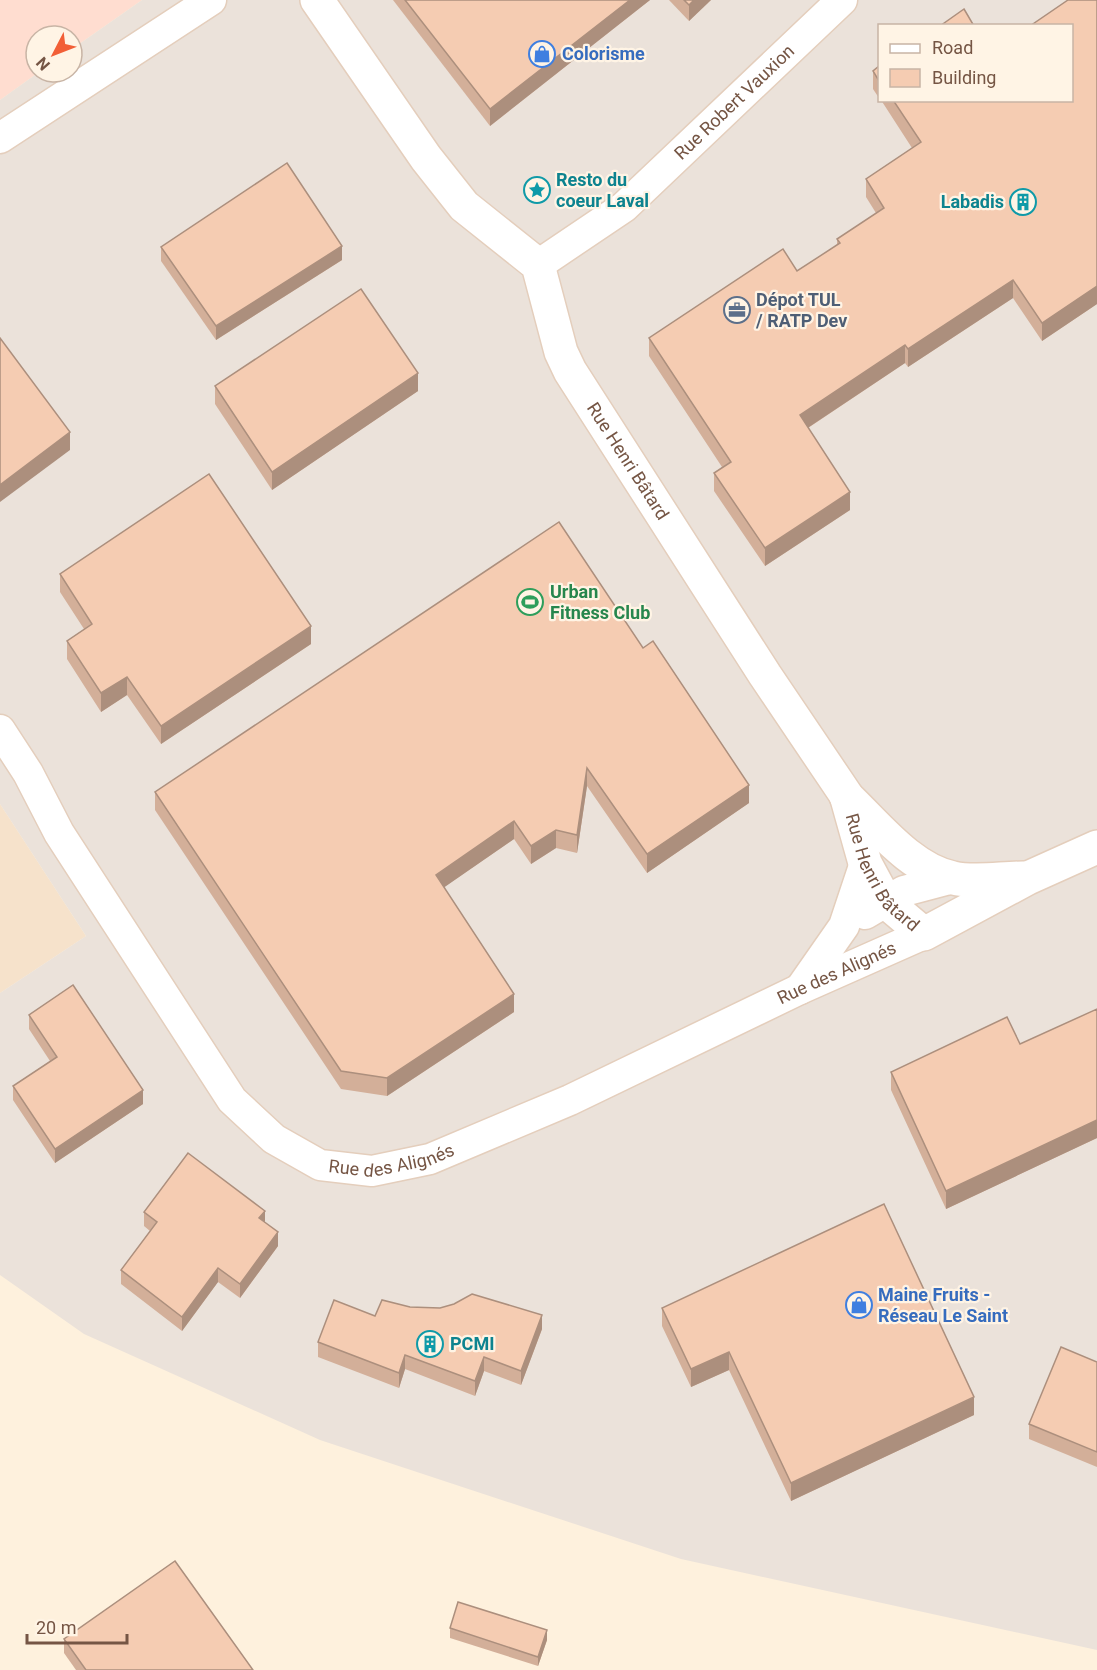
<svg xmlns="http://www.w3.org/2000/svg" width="1097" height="1670" viewBox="0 0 1097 1670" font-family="Roboto,sans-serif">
	<rect width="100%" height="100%" fill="#fef1dd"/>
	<path fill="#f6e2cb" d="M 0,804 L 86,936 L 0,993 Z"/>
	<path fill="#ffddd0" d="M 0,0 L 142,0 L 72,49 L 72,36 L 36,36 L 36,72 L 39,72 L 0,100 Z"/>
	<path fill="#ebe2da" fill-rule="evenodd" d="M 142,0 L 1097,0 L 1097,1650 L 681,1559 L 320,1440 L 84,1334 L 0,1275 L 0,993 L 86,936 L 0,804 L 0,100 L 39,72 L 72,72 L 72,49 ZM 880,26 L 1072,26 L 1072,100 L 880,100 Z"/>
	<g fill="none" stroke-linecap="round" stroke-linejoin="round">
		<defs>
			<g id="minor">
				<path d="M 0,138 L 211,0"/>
				<path id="s1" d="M 538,265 L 624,207 L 842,0"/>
				<path id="s2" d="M 0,730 L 28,773 L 59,833 L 232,1100 L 274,1139 L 320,1165 L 372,1171 L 430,1159 L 570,1100 L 800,989 L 924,934"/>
				<path d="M 865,914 L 904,891 L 953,878"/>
				<path d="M 800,989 L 844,926 L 865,863"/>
			</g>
			<g id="tertiary">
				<path id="s3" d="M 317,0 L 426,158 L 464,206 L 538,265 L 561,352 L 570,371 L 765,675 L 846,795 L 865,863 L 886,902 L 924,934 L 1028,878 L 1097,847"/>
				<path d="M 846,796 C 876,824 910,869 953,878 C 974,883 1001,878 1023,878"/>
			</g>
		</defs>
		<use href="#minor" stroke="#e4cebc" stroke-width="33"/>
		<use href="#tertiary" stroke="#e4cebc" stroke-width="36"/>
		<use href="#minor" stroke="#fff" stroke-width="30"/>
		<use href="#tertiary" stroke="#fff" stroke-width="33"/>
	</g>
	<g fill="#d3af99">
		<path d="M 393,0 L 650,0 L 490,126 Z"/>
		<path d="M 669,0 L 711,0 L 689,21 Z"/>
		<path d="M 1097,0 L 1097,304 L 1042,341 L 1013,298 L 908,367 L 905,363 L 808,428 L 850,510 L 765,566 L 714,491 L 714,473 L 722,467 L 649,356 L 649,338 L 797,271 L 837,245 L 837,239 L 876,213 L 866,197 L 866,179 L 912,148 L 881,100 L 1071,100 Z"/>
		<path d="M 879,66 L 879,98 L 873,89 L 873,71 Z"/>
		<path d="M 161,247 L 342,260 L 216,340 L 161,261 Z"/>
		<path d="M 215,386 L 418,391 L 272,490 L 215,404 Z"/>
		<path d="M 60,574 L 311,644 L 161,744 L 127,695 L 101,712 L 67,659 L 67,641 L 84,629 L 60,592 Z"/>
		<path d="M 643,648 L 749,803 L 647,873 L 587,786 L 577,853 L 556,848 L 531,864 L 514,839 L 444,887 L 514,1012 L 387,1096 L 341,1089 L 155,810 L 155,792 Z"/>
		<path d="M 1097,1009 L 1097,1138 L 946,1209 L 891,1090 L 891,1072 L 1020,1044 Z"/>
		<path d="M 29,1015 L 143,1104 L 55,1163 L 13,1100 L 13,1086 L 50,1061 L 29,1029 Z"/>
		<path d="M 144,1212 L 265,1222 L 278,1246 L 240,1298 L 218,1282 L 182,1331 L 121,1284 L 121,1270 L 150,1231 L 144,1226 Z"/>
		<path d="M 410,1307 L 542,1329 L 521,1385 L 484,1371 L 475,1396 L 405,1369 L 399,1388 L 318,1357 L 318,1342 L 375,1316 Z"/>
		<path d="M 662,1308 L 974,1415 L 791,1501 L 729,1370 L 691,1387 L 662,1326 Z"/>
		<path d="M 1097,1362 L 1097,1467 L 1029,1439 L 1029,1424 Z"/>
		<path d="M 450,1628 L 547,1640 L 538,1666 L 450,1638 Z"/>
		<path d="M 64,1639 L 253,1670 L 76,1670 L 64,1653 Z"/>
	</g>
	<g fill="#ac8f7d">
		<path d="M 630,0 L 650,0 L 490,126 L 490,109 Z"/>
		<path d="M 694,0 L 711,0 L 689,21 L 689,5 Z"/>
		<path d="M 342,246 L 342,260 L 216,340 L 216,326 Z"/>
		<path d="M 1013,280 L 1013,298 L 908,367 L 908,349 Z"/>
		<path d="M 1097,286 L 1097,304 L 1042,341 L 1042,323 Z"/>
		<path d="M 905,345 L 905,363 L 800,433 L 800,415 Z"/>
		<path d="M 418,373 L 418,391 L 272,490 L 272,472 Z"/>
		<path d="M 70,432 L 70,450 L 0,502 L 0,485 Z"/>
		<path d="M 850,492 L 850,510 L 765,566 L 765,548 Z"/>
		<path d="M 311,626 L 311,644 L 161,744 L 161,726 Z"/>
		<path d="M 127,677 L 127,695 L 101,712 L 101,693 Z"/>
		<path d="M 587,768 L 587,786 L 577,853 L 577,835 Z"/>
		<path d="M 749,785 L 749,803 L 647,873 L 647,854 Z"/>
		<path d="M 514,821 L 514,839 L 436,893 L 436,875 Z"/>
		<path d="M 556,830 L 556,848 L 531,864 L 531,846 Z"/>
		<path d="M 514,994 L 514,1012 L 387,1096 L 387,1078 Z"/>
		<path d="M 143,1090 L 143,1104 L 55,1163 L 55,1149 Z"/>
		<path d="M 1097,1120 L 1097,1138 L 946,1209 L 946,1191 Z"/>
		<path d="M 265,1211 L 265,1225 L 259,1218 Z"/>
		<path d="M 278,1232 L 278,1246 L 240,1298 L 240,1284 Z"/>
		<path d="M 218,1268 L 218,1282 L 182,1331 L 182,1317 Z"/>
		<path d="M 542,1315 L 542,1329 L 521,1385 L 521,1371 Z"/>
		<path d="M 729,1352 L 729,1370 L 691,1387 L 691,1369 Z"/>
		<path d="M 405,1355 L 405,1369 L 399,1388 L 399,1373 Z"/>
		<path d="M 484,1357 L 484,1371 L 475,1396 L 475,1381 Z"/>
		<path d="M 974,1397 L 974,1415 L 791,1501 L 791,1483 Z"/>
		<path d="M 547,1630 L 547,1640 L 538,1666 L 538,1657 Z"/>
	</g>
	<g fill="#f5ccb2" stroke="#ac8f7d" stroke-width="1.5">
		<path d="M 405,0 L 630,0 L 490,109 Z"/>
		<path d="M 684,0 L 694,0 L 689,5 Z"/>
		<path d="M 1068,0 L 1097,0 L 1097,286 L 1042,323 L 1013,280 L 908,349 L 905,345 L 800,415 L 850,492 L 765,548 L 714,473 L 731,462 L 649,338 L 783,249 L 797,271 L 840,243 L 837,239 L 884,208 L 866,179 L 921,142 L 893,100 L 1071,100 L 1071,26 L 1030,26 Z"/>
		<path d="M 964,9 L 974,26 L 940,26 Z"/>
		<path d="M 879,66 L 879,81 L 873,71 Z"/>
		<path d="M 287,163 L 342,246 L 216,326 L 161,247 Z"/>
		<path d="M 361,289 L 418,373 L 272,472 L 215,386 Z"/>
		<path d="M 0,338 L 70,432 L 0,485 Z"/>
		<path d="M 209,474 L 311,626 L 161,726 L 127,677 L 101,693 L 67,641 L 92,624 L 60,574 Z"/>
		<path d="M 559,522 L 643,648 L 653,641 L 749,785 L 647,854 L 587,768 L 577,835 L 556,830 L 531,846 L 514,821 L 436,875 L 514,994 L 387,1078 L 341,1071 L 155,792 Z"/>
		<path d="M 73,985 L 143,1090 L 55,1149 L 13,1086 L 57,1057 L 29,1015 Z"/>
		<path d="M 1097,1009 L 1097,1120 L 946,1191 L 891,1072 L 1007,1017 L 1020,1044 Z"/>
		<path d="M 188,1153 L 265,1211 L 259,1218 L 278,1232 L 240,1284 L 218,1268 L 182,1317 L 121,1270 L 157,1222 L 144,1212 Z"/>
		<path d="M 884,1204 L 974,1397 L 791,1483 L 729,1352 L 691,1369 L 662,1308 Z"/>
		<path d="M 472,1294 L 542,1315 L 521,1371 L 484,1357 L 475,1381 L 405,1355 L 399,1373 L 318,1342 L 334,1300 L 375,1316 L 382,1300 L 410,1307 L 440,1308 L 454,1304 Z"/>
		<path d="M 1061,1347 L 1097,1362 L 1097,1452 L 1029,1424 Z"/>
		<path d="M 175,1561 L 253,1670 L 86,1670 L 64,1639 Z"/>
		<path d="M 458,1602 L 547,1630 L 538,1657 L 450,1628 Z"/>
	</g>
	<defs>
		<symbol id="shop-ring" viewBox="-11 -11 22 22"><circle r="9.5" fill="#fff4e5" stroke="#3f7fe0" stroke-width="1.5"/><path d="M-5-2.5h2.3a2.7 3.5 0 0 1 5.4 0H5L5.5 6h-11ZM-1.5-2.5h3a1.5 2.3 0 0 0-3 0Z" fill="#3f7fe0"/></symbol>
		<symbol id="sight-ring" viewBox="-11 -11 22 22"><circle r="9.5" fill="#fff4e5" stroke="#0f9aa8" stroke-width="1.5"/><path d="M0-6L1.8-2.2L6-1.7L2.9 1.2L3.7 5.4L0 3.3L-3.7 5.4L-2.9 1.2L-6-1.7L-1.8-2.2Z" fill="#0f9aa8"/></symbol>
		<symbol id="building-ring" viewBox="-11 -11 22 22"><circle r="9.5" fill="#fff4e5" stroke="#0f9aa8" stroke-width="1.5"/><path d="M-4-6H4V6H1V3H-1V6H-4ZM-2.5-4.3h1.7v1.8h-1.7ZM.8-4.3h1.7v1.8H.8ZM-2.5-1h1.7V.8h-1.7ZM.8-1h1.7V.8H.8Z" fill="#0f9aa8"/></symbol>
		<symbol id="office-ring" viewBox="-11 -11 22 22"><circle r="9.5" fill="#fff4e5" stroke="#5c6f8a" stroke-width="1.5"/><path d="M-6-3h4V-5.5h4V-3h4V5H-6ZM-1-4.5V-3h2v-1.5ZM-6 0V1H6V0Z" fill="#5c6f8a"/></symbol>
		<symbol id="stadium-ring" viewBox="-11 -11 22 22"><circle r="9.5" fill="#fff4e5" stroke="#2e9e5b" stroke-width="1.5"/><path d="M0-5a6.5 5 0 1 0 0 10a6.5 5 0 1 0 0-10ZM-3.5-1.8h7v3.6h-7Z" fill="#2e9e5b"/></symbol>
	</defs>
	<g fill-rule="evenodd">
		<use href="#shop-ring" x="527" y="39" width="30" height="30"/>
		<use href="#sight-ring" x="522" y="175" width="30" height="30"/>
		<use href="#building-ring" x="1008" y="187" width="30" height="30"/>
		<use href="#office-ring" x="722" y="295" width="30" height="30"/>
		<use href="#stadium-ring" x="515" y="587" width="30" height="30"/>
		<use href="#shop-ring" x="844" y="1290" width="30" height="30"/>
		<use href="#building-ring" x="415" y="1329" width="30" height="30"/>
	</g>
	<g text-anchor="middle" stroke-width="4.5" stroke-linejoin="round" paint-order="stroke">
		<g font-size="18" font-weight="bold" fill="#366cbe" stroke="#fff4e5" text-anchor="start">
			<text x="562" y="60">Colorisme</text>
			<text x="878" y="1301">Maine Fruits -<tspan x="878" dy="21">Réseau Le Saint</tspan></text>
		</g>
		<g font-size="18" fill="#755544" stroke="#fff4e5">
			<text dy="6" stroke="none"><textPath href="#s1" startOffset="256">Rue Robert Vauxion</textPath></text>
			<text dy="6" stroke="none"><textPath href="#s3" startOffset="566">Rue Henri Bâtard</textPath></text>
			<text dy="6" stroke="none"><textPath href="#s3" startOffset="1052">Rue Henri Bâtard</textPath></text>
			<text dy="6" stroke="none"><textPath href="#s2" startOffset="1106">Rue des Alignés</textPath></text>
			<text dy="6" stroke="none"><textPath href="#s2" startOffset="620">Rue des Alignés</textPath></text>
		</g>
		<g font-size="18" font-weight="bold" fill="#0d838f" stroke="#fff4e5" text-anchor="start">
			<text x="556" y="186">Resto du<tspan x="556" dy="21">coeur Laval</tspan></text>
			<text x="1004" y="208" text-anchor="end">Labadis</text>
			<text x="450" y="1350">PCMI</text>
		</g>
		<g font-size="18" font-weight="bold" fill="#4e5e75" stroke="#fff4e5" text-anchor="start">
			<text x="756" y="306">Dépot TUL<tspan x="756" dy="21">/ RATP Dev</tspan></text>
		</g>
		<g font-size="18" font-weight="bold" fill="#27864d" stroke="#fff4e5" text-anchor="start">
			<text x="550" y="598">Urban<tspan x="550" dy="21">Fitness Club</tspan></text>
		</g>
	</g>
	<rect x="878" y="24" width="195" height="78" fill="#fff4e5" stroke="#c8b4a5" stroke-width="1.5"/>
	<rect x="890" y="44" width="30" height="9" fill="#ffffff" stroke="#c8b4a5" stroke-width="1.5"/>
	<text x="932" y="54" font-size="18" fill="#755544">Road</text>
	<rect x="890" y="69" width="30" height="18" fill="#f5ccb2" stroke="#c8b4a5" stroke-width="1.5"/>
	<text x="932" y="84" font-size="18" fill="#755544">Building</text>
	<g transform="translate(54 54) rotate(228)"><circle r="28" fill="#fff4e5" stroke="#c8b4a5" stroke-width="1.5"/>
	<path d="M0-4.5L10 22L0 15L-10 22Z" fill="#f25f37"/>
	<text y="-9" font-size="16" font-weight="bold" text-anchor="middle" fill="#755544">N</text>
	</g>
	<path d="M27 1634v9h100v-9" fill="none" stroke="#755544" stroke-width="3"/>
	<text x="36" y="1634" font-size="18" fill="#755544" stroke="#fff4e5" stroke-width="4.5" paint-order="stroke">20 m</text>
</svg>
